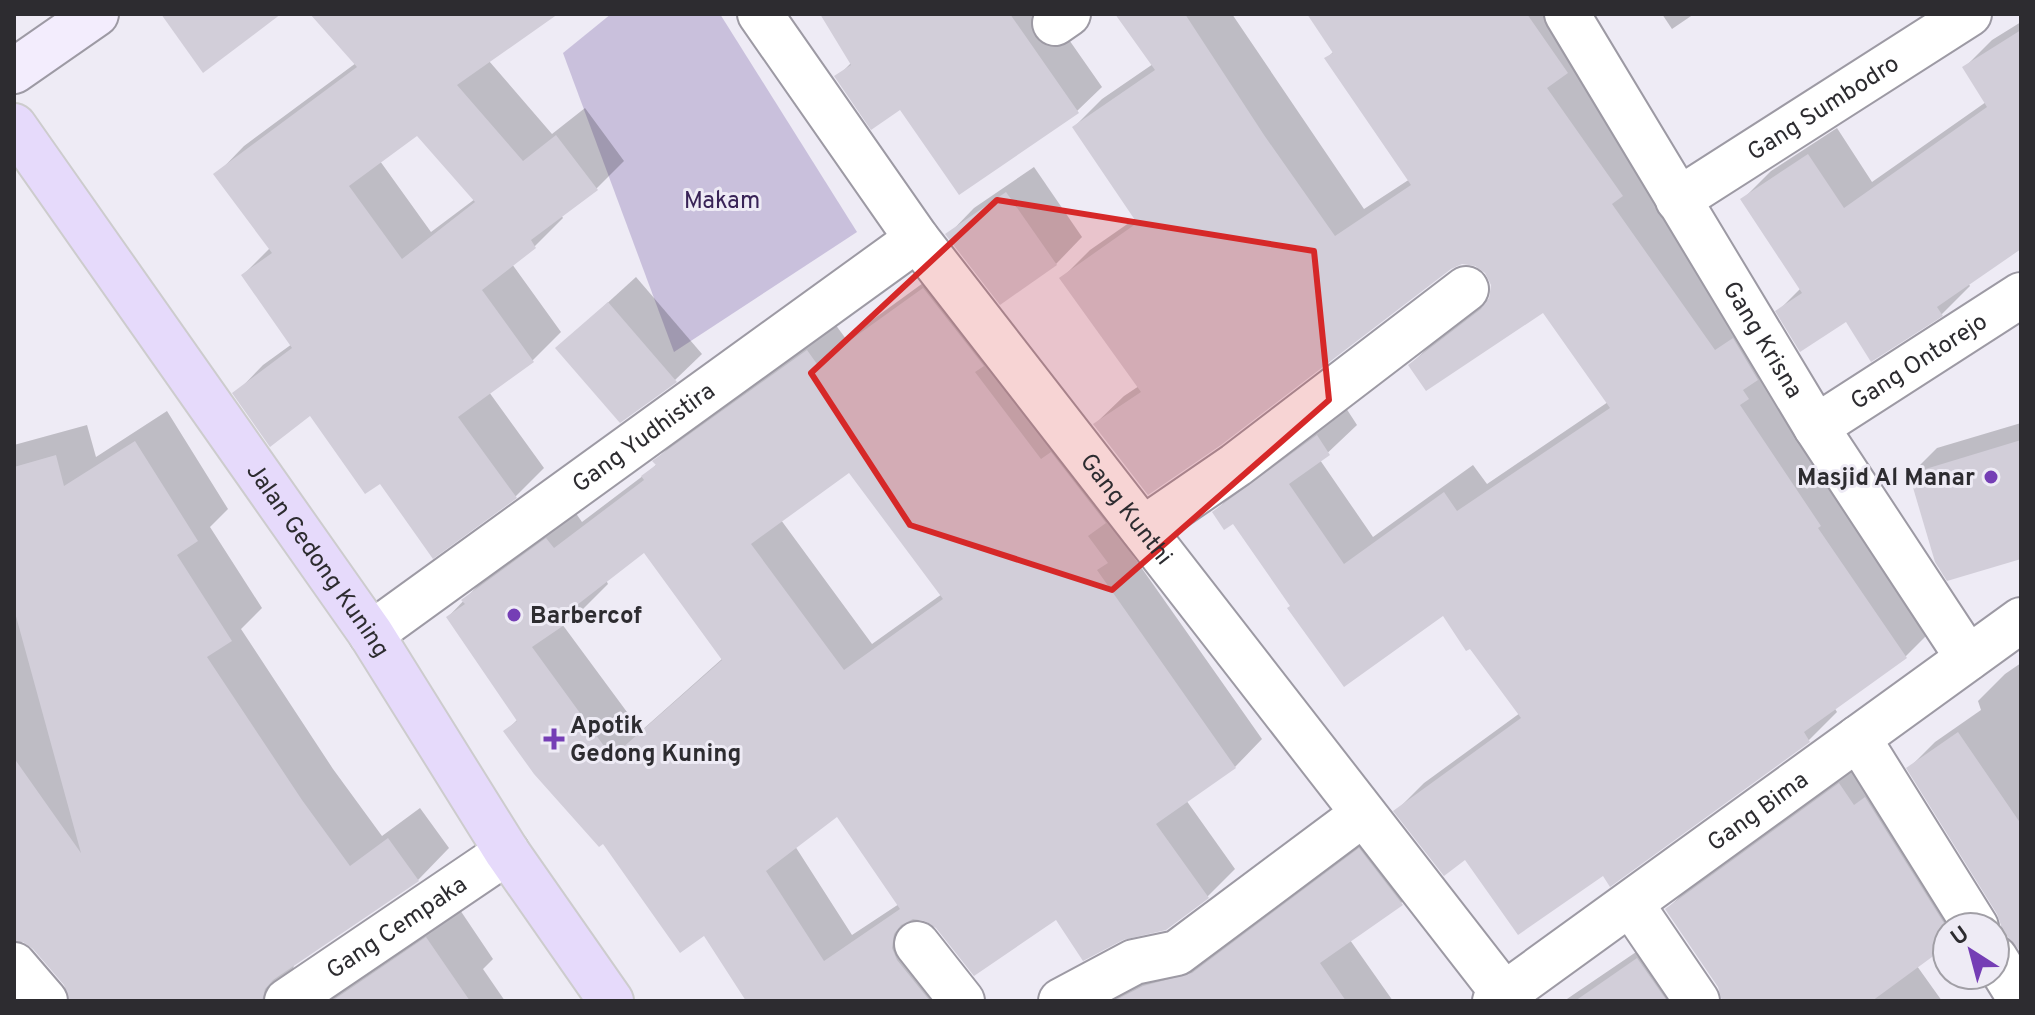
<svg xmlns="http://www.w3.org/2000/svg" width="2035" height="1015" viewBox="0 0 2035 1015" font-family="Overpass,sans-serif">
	<rect width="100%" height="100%" fill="#eeebf5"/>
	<path fill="#c9c0dc" d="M 611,14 L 720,14 L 857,232 L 674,352 L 563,53 Z"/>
	<g fill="#0003" fill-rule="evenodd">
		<path d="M 313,14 L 554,14 L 489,61 L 552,134 L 585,108 L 624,161 L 596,189 L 561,215 L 563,218 L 535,246 L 512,264 L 561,332 L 533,360 L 489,392 L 544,468 L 516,496 L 433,556 L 380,481 L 310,413 L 235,394 L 263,365 L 292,344 L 243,275 L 270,248 L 216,175 L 244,146 L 356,63 ZM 417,133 L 475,199 L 431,232 L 380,161 Z"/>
		<path d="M 822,14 L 1051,14 L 1102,87 L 1077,111 L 900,108 L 837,77 L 852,62 Z"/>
		<path d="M 1118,14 L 1232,14 L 1364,209 L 1410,179 L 1327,58 L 1334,51 L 1309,14 L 1575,14 L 1934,628 L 1906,656 L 1834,707 L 1837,712 L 1809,740 L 1611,884 L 1603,873 L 1466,857 L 1396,811 L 1424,783 L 1520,713 L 1443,613 L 1293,605 L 1233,522 L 1214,512 L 1243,484 L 1346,408 L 1357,425 L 1320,460 L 1373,537 L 1473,465 L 1487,484 L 1608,402 L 1543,310 L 1410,365 L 1439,337 L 1491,297 L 1493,285 L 1487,272 L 1476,264 L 1462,262 L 1095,424 L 1124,396 L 1139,386 L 1062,278 L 1090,250 L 1136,218 L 1074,127 L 1102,99 L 1153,64 Z"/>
		<path d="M 1662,14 L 1694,14 L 1672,29 Z"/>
		<path d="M 2021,22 L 2021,247 L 1968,283 L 1970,286 L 1942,314 L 1871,359 L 1846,319 L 1778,311 L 1801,288 L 1743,199 L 1771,171 L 1837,128 L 1872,182 L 1986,102 L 1964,68 L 1992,40 Z"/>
		<path d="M 1034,167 L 1082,237 L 1056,264 L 948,235 L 974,208 Z"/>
		<path d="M 952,262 L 1134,534 L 1124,543 L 1262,739 L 1235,767 L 1186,800 L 1235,869 L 1207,897 L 1056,917 L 937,926 L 918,918 L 924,932 L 959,976 L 934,1001 L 749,1001 L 705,933 L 506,731 L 518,719 L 448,617 L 491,572 L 575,512 L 582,522 L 648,472 L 657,464 L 655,461 L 682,434 L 835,324 L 846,339 ZM 850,470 L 942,594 L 872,644 L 781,520 ZM 644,551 L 723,658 L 641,731 L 562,624 L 581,611 L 608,584 L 606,580 ZM 838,814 L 899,904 L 852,935 L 795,846 Z"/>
		<path d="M 636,277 L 702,354 L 675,380 L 558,348 Z"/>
		<path d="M 167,411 L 228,509 L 210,527 L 262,608 L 241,629 L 333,769 L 382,836 L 420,808 L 449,848 L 418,880 L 294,964 L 293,971 L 458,907 L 493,959 L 483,969 L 505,1001 L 14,1001 L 14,445 L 87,425 L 96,457 ZM 20,937 L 34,947 L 66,984 L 72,997 L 57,986 L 25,949 Z"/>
		<path d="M 2021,423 L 2021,557 L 1911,474 L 1937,448 Z"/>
		<path d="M 2021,663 L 2021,949 L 2003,925 L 1999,913 L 1909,768 L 1935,742 L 1981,710 L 1978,701 L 2005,674 Z"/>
		<path d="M 1866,758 L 1966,927 L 1947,927 L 1947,944 L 1917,966 L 1942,1001 L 1564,1001 L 1664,933 L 1712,997 L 1724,1000 L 1720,987 L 1667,909 L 1694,883 Z"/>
		<path d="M 1387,822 L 1429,876 L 1401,903 L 1350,940 L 1393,1001 L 1095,1001 Z"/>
	</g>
	<g fill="#d2ced9" fill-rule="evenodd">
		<path d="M 161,14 L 281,14 L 203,73 Z"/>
		<path d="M 310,14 L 558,14 L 457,85 L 523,161 L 556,135 L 598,190 L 531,240 L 536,248 L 482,290 L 534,362 L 458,417 L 517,498 L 433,559 L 380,484 L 365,494 L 310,416 L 270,447 L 232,393 L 292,348 L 241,275 L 272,253 L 213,174 L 357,67 ZM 417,136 L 475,202 L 402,259 L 349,186 Z"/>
		<path d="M 820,14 L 1010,14 L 1079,113 L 959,195 L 900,110 L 871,130 L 834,76 L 851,65 Z"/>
		<path d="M 1115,14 L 1185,14 L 1264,135 L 1335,236 L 1411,185 L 1324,58 L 1333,53 L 1307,14 L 1527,14 L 1568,73 L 1547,88 L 1623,196 L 1612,204 L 1715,350 L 1733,338 L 1758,380 L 1743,390 L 1749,399 L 1740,405 L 1821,526 L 1818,528 L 1907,658 L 1804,732 L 1810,742 L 1610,887 L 1603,876 L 1518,935 L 1465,860 L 1444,876 L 1393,811 L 1521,718 L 1470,649 L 1466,651 L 1443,616 L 1344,687 L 1287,608 L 1290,606 L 1233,524 L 1224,530 L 1212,512 L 1317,435 L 1330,455 L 1289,484 L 1344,564 L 1444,492 L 1457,511 L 1610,408 L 1543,313 L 1426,391 L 1408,365 L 1481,309 L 1489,298 L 1491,285 L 1485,273 L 1475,266 L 1462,264 L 1451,269 L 1221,445 L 1148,495 L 1093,424 L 1141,392 L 1059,278 L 1137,223 L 1072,127 L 1155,70 Z"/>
		<path d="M 2021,30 L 2021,249 L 1937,307 L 1943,316 L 1871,362 L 1846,322 L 1800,352 L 1775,311 L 1802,293 L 1740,199 L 1808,154 L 1844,208 L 1987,107 L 1962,67 Z"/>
		<path d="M 1006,192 L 1057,265 L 1000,305 L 945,234 Z"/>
		<path d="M 923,288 L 984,366 L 975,372 L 1041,459 L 1051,452 L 1106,523 L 1088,536 L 1108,563 L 1097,570 L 1236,768 L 1156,824 L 1209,898 L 1166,930 L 1123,940 L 1083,961 L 1056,920 L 974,976 L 936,928 L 925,921 L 913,919 L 901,925 L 894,934 L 892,948 L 897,960 L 930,1001 L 746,1001 L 704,936 L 680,953 L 603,844 L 599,847 L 534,774 L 503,731 L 517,721 L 446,617 L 465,604 L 461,600 L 546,538 L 554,548 L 644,480 L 641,476 L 656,465 L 652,461 L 807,350 L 817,364 ZM 849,473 L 943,599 L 844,670 L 751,544 ZM 644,553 L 722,660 L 612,757 L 532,647 L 582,613 L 577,605 ZM 837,817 L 900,909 L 824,961 L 766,871 Z"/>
		<path d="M 608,302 L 677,382 L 620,423 L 555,348 Z"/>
		<path d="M 2021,440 L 2021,559 L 1947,581 L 1935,562 L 1909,474 Z"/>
		<path d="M 135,441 L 198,541 L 177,555 L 232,641 L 207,657 L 302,800 L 350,866 L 388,838 L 419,881 L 273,980 L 265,989 L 262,1001 L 69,1001 L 64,985 L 33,949 L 23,942 L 14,941 L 14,758 L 81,853 L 14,609 L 14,467 L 56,455 L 64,486 Z"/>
		<path d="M 1958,732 L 2021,824 L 2021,952 L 2007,936 L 1999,934 L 2001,925 L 1997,914 L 1906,768 Z"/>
		<path d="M 1839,783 L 1854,805 L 1865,797 L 1947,928 L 1947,946 L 1872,1001 L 1722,1001 L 1718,987 L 1665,909 Z"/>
		<path d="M 1359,848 L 1403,905 L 1320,963 L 1346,1001 L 1114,1001 L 1143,986 L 1192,973 Z"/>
		<path d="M 426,937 L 470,1001 L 332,1001 Z"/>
		<path d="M 1637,958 L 1667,1001 L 1575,1001 Z"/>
	</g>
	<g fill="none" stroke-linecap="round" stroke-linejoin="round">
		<defs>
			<g id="street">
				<path id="s1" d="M 760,14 L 917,239 L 1504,994"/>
				<path id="s2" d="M 1567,14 L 1816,427 L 1968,658"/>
				<path d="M 1055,23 L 1068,14"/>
				<path id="s3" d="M 1678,200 L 1969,14"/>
				<path id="s4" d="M 1816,427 L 2021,295"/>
				<path d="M 1143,529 L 1236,465 L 1466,289"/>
				<path id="s5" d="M 371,634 L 917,239"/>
				<path d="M 1858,738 L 1976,927"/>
				<path d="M 1631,904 L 1697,1001"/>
				<path d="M 917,944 L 962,1001"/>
				<path d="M 1995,958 L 2021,1000"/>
				<path d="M 14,965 L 45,1001"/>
				<path id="s6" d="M 287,1001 L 507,852"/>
				<path d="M 1061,1001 L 1134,962 L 1177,953 L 1363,814"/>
				<path id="s7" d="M 1495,1001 L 2021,620"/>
			</g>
			<path id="secondary" d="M 14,71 L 96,14"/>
			<g id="primary">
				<path id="s8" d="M 14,126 L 371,634 L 507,852 L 611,1001"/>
			</g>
		</defs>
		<use href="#street" stroke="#9d9aa4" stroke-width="48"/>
		<use href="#secondary" stroke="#9d9aa4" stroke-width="48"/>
		<use href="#primary" stroke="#cdcccd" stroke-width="48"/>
		<use href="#street" stroke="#fff" stroke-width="44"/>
		<use href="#secondary" stroke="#f3edfd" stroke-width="44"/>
		<use href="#primary" stroke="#e6dafb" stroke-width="44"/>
	</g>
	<path fill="#d62828" fill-opacity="0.2" stroke="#d62828" stroke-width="6" stroke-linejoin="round" d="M 997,200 L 1314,251 L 1329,400 L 1112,590 L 910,525 L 811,373 Z"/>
	<g fill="#753eb5" stroke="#eeebf5" stroke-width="3">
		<circle cx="1991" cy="477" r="8"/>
		<circle cx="514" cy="615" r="8"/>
		<path d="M550 727h8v8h8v8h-8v8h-8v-8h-8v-8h8z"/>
	</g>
	<g text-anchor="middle" stroke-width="6" stroke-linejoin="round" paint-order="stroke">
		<g font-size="24" fill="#2d2c30" stroke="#eeebf5">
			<text dy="8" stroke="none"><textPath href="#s3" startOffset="172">Gang Sumbodro</textPath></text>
			<text dy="8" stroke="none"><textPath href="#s2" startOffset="380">Gang Krisna</textPath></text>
			<text dy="8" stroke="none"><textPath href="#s4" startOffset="122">Gang Ontorejo</textPath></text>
			<text dy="8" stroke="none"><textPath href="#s5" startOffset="336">Gang Yudhistira</textPath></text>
			<text dy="8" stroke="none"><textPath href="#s1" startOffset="616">Gang Kunthi</textPath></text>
			<text dy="8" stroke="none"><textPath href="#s8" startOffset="530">Jalan Gedong Kuning</textPath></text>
			<text dy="8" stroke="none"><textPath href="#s7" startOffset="324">Gang Bima</textPath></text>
			<text dy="8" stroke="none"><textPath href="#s6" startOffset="132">Gang Cempaka</textPath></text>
		</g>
		<g font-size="24" fill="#392357" stroke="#eeebf5">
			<text x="722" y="208">Makam</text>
		</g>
		<g font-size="24" font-weight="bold" fill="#2d2c30" stroke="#eeebf5" text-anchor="start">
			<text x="1975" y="485" text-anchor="end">Masjid Al Manar</text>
			<text x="530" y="623">Barbercof</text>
			<text x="570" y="733">Apotik<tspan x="570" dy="28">Gedong Kuning</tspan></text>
		</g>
	</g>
	<rect width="2035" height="1015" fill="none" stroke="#2d2c30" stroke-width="32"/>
	<g transform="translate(1971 951) rotate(324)"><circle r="38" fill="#eeebf5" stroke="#a19fa6" stroke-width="2"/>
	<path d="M0-6L14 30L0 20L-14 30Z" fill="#753eb5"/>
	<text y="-12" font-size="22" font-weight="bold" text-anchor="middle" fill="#2d2c30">U</text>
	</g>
</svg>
